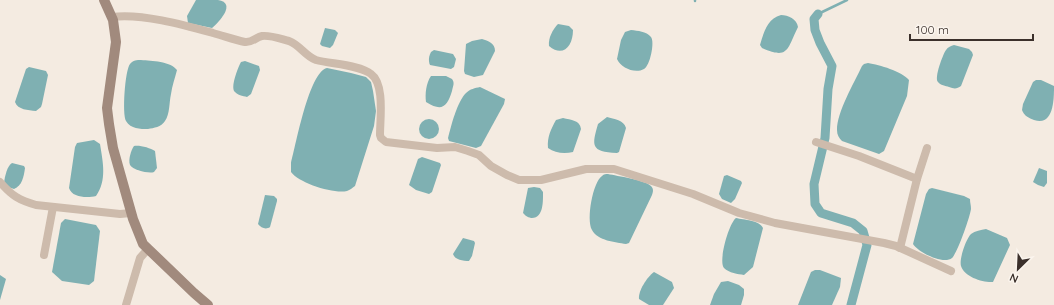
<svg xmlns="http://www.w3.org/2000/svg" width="1054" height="305" viewBox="0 0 1054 305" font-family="Quicksand,sans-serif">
	<rect width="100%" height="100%" fill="#f4ebe1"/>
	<g fill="#7fb0b2">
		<path d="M 196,0 C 203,0 211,0 218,0 C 237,3 219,22 212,28 L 188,23 L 187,16 Z"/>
		<path d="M 781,15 C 788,15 797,19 798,27 C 787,49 789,60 762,48 L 760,45 C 764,32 767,19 781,15 Z"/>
		<path d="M 558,24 L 569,26 L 573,30 C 573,46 563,58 549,46 C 548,38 553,29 558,24 Z"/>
		<path d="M 325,28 L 335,30 L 338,33 L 333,45 L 330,48 L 322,46 L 320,44 Z"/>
		<path d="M 631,30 C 638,31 646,31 651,37 C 655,42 650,66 644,69 C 635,74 621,68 617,59 L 621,40 L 625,32 Z"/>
		<path d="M 482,39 C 488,41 495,43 495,51 L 483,75 L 474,77 L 465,74 L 464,71 L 466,44 L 472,41 Z"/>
		<path d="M 954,45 L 969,49 L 972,52 L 973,55 L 961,86 C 957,89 954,89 949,87 C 946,86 940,85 938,82 C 934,78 943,54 946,50 C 948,47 951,46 954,45 Z"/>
		<path d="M 434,50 L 453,54 L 456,59 L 454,67 L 451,69 L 430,65 C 428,60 429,56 431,52 Z"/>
		<path d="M 141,60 C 152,61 170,61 177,70 C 175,78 172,86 171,94 C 169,103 170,114 165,121 C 161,127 154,128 148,129 C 140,129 131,129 126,121 C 122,114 125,70 130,64 C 133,60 137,60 141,60 Z"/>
		<path d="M 245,61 L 259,66 L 260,70 L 251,94 L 247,97 C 243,96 237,95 234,91 C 231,86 238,67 241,62 Z"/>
		<path d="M 868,63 C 880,65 901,71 909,80 L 907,96 L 884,151 L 879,154 L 842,141 C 839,138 837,135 837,130 C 837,112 854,83 862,66 L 864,64 Z"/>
		<path d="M 29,67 L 46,71 L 48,75 L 42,104 L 41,107 L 36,111 C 28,110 18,110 15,102 L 26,69 Z"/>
		<path d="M 327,68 L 351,73 L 366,77 L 371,82 L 373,91 L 376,111 L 374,126 L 355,186 C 352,188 350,190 347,191 C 333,194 299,183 291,172 L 291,163 C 296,145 309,72 327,68 Z"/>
		<path d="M 431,76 L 446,76 L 452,79 C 455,83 453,86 452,91 C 447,107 442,112 426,102 C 425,94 426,83 431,76 Z"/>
		<path d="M 1036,80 L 1041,80 L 1054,86 C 1054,98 1054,127 1034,120 C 1029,118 1024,116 1022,110 L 1023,104 L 1033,82 Z"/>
		<path d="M 480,87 L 505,99 L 504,104 L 481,146 L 476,148 L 449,141 L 448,138 C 451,126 457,102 466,93 C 470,89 475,88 480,87 Z"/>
		<path d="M 607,117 C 614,119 624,120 626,128 L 619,152 L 617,153 C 590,152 592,145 598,124 Z"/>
		<path d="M 563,118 C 571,120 580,120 581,129 L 573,152 C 564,154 555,153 548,148 C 547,137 551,129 556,120 Z"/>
		<circle cx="429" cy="129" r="10"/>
		<path d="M 94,140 L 100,144 C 103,163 107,180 96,196 C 88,198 72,198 69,188 L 75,147 L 77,143 Z"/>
		<path d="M 134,146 C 140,145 150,148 155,151 L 157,168 L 154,172 C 149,174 133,170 130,165 C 128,160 131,150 134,146 Z"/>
		<path d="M 422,157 L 440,163 L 441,165 L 432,192 L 429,194 L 416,190 L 409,185 L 418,159 Z"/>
		<path d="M 12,163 L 24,166 L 25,168 C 24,176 22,186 14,189 L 8,187 L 4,183 C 5,176 7,166 12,163 Z"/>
		<path d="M 1039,168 L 1047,171 L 1047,183 L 1044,187 L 1038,185 L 1033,182 Z"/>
		<path d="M 608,174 C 617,176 645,180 651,186 C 654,189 653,192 652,195 L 629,243 L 626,244 C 615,242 598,241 592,230 C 586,219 593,182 602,176 C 604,174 606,174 608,174 Z"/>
		<path d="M 727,175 L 741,181 L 742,183 L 735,199 L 731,203 L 722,199 L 719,194 L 724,176 Z"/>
		<path d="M 534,187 L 540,188 L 543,192 C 543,200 544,219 531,218 C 527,217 526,216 523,213 L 528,188 Z"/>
		<path d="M 932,188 L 964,196 L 970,199 C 970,203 971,205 971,209 C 970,217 957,254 952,258 C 943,265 918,252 913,244 L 926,194 L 929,189 Z"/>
		<path d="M 265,195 L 274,196 L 277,199 L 277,201 L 270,227 C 266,230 261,228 258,224 Z"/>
		<path d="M 736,218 C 744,220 759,220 763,228 L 753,267 L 744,275 C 738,274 729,273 724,268 C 718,261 729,223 736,218 Z"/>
		<path d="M 65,219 L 96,225 L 100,231 L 94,281 L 89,285 L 62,281 L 52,272 L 61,223 Z"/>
		<path d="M 986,229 L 1007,238 L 1010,245 L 993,282 C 984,283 964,277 961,266 C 959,259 966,239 971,234 C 975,231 981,230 986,229 Z"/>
		<path d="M 463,238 L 474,241 L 475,243 L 472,256 L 469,261 C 463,261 455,260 453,254 Z"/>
		<path d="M 815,270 L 820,270 L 841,278 L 840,287 L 832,305 L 798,305 L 811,272 Z"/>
		<path d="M 654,272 L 672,282 L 674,288 L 663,305 L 649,305 L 639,299 C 638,291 647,277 654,272 Z"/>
		<path d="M 0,275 L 6,279 L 0,300 Z"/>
		<path d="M 728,281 L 739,285 L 744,289 L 744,295 L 741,305 L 710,305 L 714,294 L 721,282 Z"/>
	</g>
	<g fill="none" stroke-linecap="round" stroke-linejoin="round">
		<g stroke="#7fb0b2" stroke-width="2.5">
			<path d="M 695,0 L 695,1"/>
			<path d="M 818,14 L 847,0"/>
		</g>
		<path stroke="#7fb0b2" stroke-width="9" d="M 818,14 L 814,19 L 815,30 L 820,43 L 832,66 L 828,89 L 825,138 L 814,184 L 815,204 L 821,213 L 853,223 L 863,231 L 867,245 L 851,305"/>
		<g stroke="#cdbbac" stroke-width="8">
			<path d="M 112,17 C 141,13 184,25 213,33 C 224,36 235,40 245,42 C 252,43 256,37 262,36 C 271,35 281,39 289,41 C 300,45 305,56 316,60 C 331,64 360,65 371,74 C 385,84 380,119 380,135 L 381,138 L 386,142 L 437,148 L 455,147 L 468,151 L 479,155 L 491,166 L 507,175 L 519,180 L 541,180 L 586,169 L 614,169 L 693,194 L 739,213 L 775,223 L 884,243 L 896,246 L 951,271"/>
			<path d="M 816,142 L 859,156 L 917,179"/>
			<path d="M 0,182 C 12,196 19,200 36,205 L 120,214 L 131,213"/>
			<path d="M 900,248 L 917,179 L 927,148"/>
			<path d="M 44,255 L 53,207"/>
			<path d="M 126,305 L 140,258 L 148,249"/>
		</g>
		<path stroke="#a18a7d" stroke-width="10" d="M 104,0 L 113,20 L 116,42 L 107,108 L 109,124 L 113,148 L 133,219 L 143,244 L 194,293 L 208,305"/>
	</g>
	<g transform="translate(1018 269) rotate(204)" stroke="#fbf5ee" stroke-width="3" paint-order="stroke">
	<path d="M0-3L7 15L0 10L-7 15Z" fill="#3b302b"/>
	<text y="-6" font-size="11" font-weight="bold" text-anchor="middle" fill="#3b302b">N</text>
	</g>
	<path d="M910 34v6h123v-6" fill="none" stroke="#3b302b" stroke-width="2"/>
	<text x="916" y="34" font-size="12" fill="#3b302b" stroke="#fbf5ee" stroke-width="3" paint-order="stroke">100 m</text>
</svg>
